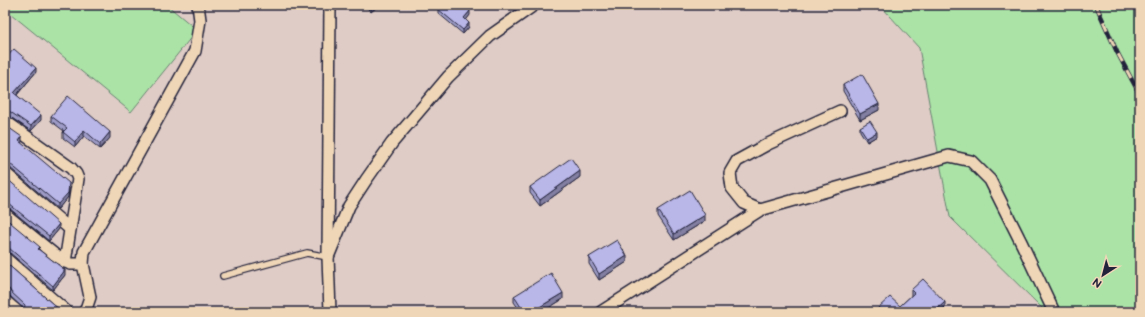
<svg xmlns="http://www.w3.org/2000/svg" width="1145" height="317" viewBox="0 0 1145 317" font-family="'Balsamiq Sans',sans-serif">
	<rect width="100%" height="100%" fill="#dfccc6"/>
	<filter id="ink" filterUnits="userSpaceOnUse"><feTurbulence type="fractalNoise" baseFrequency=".025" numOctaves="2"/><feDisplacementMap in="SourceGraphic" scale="8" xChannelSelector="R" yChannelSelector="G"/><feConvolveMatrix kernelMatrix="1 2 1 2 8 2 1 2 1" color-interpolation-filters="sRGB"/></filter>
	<g filter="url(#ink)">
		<g fill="#abe3a6" stroke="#668270">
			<path d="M 5,5 L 167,5 L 197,30 L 131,112 L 5,9 Z"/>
			<path d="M 880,5 L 1140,5 L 1140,312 L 1046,312 L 950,217 L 919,48 Z"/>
		</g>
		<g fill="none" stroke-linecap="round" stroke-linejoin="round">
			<defs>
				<path id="lane" d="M 223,276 L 307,253 L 328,257"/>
				<g id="street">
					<path d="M 330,5 L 328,257 L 330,312"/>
					<path d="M 5,121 L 71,168 L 76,174 L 78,179 L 65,262"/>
					<path d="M 5,173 L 70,229"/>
					<path d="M 760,210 L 744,203 L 732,188 L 730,173 L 737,161 L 768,144 L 840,111"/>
					<path d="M 5,214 L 55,255 L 70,264 L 83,264"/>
					<path d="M 328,257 L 349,206 L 366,180 L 392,143 L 448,77 L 490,36 L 534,5"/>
					<path d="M 5,258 L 67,312"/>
					<path d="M 5,301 L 18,312"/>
					<path d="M 85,312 L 90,297 L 83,264 L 84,252 L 195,51 L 200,20 L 198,5"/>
					<path d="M 601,312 L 760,210 L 949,156 L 971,161 L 990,180 L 1022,244 L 1054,312"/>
				</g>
			</defs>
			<use href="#lane" stroke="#22223b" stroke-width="8"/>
			<use href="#street" stroke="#22223b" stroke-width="14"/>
			<use href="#lane" stroke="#efd6b7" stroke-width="5.5"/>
			<use href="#street" stroke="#efd6b7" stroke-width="11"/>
			<defs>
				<path id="rail" d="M 1096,5 L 1117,52 L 1140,95"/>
			</defs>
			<use href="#rail" stroke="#22223b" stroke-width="4.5"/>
			<use href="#rail" stroke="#efd6b7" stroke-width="3" stroke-dasharray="9" stroke-linecap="butt"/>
		</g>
		<g fill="#9f9dc8" stroke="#22223b">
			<path d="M 364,5 L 379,5 L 371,12 Z"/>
			<path d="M 438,9 L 470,15 L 466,20 L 469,27 L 463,34 L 438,13 Z"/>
			<path d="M 5,59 L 36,72 L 17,95 L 41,120 L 31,131 L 6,114 L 5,115 Z"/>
			<path d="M 843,85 L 879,110 L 860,120 L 843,91 Z"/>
			<path d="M 51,116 L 110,138 L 100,149 L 84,136 L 75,147 L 63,138 L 63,132 L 64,131 L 51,121 Z"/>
			<path d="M 5,125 L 22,142 L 21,143 L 69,188 L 68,197 L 58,209 L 9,167 L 5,167 Z"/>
			<path d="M 860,127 L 877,136 L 867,142 L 860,131 Z"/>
			<path d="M 5,177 L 59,229 L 49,241 L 9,208 L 5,208 Z"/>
			<path d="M 580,177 L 540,206 L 530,193 L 530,187 Z"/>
			<path d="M 658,210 L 705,221 L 674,240 L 658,216 Z"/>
			<path d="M 5,218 L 40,250 L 65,275 L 53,290 L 9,252 L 5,252 Z"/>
			<path d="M 589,257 L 627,262 L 599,280 L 589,264 Z"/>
			<path d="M 5,262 L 62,312 L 24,311 L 24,309 L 10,296 L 10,294 L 5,290 Z"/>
			<path d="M 911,290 L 945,307 L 940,312 L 878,312 L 878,308 L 900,306 L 911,296 Z"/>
			<path d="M 514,296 L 563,299 L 542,312 L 521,312 L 514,302 Z"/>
		</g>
		<g fill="#827fa2" stroke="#22223b">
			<path d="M 372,5 L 379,5 L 371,12 L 371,6 Z"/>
			<path d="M 470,11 L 470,15 L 464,23 L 464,18 Z"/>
			<path d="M 469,23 L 469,27 L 463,34 L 463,30 Z"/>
			<path d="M 36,68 L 36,72 L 14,98 L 14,93 Z"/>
			<path d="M 879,104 L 879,110 L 860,120 L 860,114 Z"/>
			<path d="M 41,115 L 41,120 L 31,131 L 31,126 Z"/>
			<path d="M 84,130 L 84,136 L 75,147 L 75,142 Z"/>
			<path d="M 110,132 L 110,138 L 100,149 L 100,144 Z"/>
			<path d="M 877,132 L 877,136 L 867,142 L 867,138 Z"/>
			<path d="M 22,137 L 22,142 L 19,146 L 19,141 Z"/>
			<path d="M 580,171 L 580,177 L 540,206 L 540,200 Z"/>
			<path d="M 69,183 L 68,197 L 58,209 L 58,204 Z"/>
			<path d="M 705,215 L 705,221 L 674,240 L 674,234 Z"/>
			<path d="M 59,224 L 59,229 L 49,241 L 49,236 Z"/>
			<path d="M 627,256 L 627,262 L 599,280 L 599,274 Z"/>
			<path d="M 65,270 L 65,275 L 53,290 L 53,286 Z"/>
			<path d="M 563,293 L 563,299 L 542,312 L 538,312 L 538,308 Z"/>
			<path d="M 945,302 L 945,307 L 940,312 L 934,312 Z"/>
		</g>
		<g fill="#b9b6e8" stroke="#22223b">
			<path d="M 442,5 L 463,5 L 470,11 L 464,18 L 469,23 L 463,30 L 438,9 Z"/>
			<path d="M 14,49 L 36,68 L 14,93 L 41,115 L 31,126 L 6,109 L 5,110 L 5,59 Z"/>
			<path d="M 862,74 L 879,104 L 860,114 L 843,85 Z"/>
			<path d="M 68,96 L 110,132 L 100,144 L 84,130 L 75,142 L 63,132 L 67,128 L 51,116 Z"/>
			<path d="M 870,121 L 877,132 L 867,138 L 860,127 Z"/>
			<path d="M 5,125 L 22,137 L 19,141 L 69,183 L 68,193 L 58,204 L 9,163 L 5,162 Z"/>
			<path d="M 571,158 L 580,171 L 540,200 L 530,187 Z"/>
			<path d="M 5,177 L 59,224 L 49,236 L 9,204 L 5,203 Z"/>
			<path d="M 690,190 L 705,215 L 674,234 L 658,210 Z"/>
			<path d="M 5,218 L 40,247 L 38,249 L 65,270 L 53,286 L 9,248 L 5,247 Z"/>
			<path d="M 617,240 L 627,256 L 599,274 L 589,257 Z"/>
			<path d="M 5,262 L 62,312 L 22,312 L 24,311 L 25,305 L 10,291 L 10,290 L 5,286 Z"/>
			<path d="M 551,273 L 563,293 L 538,308 L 540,312 L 524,312 L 514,296 Z"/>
			<path d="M 923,279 L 945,302 L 934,312 L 880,312 L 881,311 L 878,308 L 890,297 L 900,306 L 914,293 L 911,290 Z"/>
			<path d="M 5,305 L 14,312 L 5,312 Z"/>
			<path d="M 979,309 L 984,312 L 978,312 Z"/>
		</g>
	</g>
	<rect width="1145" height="317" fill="none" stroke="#efd6b7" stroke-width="20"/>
	<rect x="10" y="10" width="1125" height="297" fill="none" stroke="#22223b" stroke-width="1.5" filter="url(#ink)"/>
	<g transform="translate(1103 275) rotate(216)" stroke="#efd6b7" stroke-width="3" paint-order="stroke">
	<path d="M0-3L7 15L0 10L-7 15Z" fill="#22223b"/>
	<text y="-6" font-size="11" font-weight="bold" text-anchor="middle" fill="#22223b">N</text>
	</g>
</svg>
